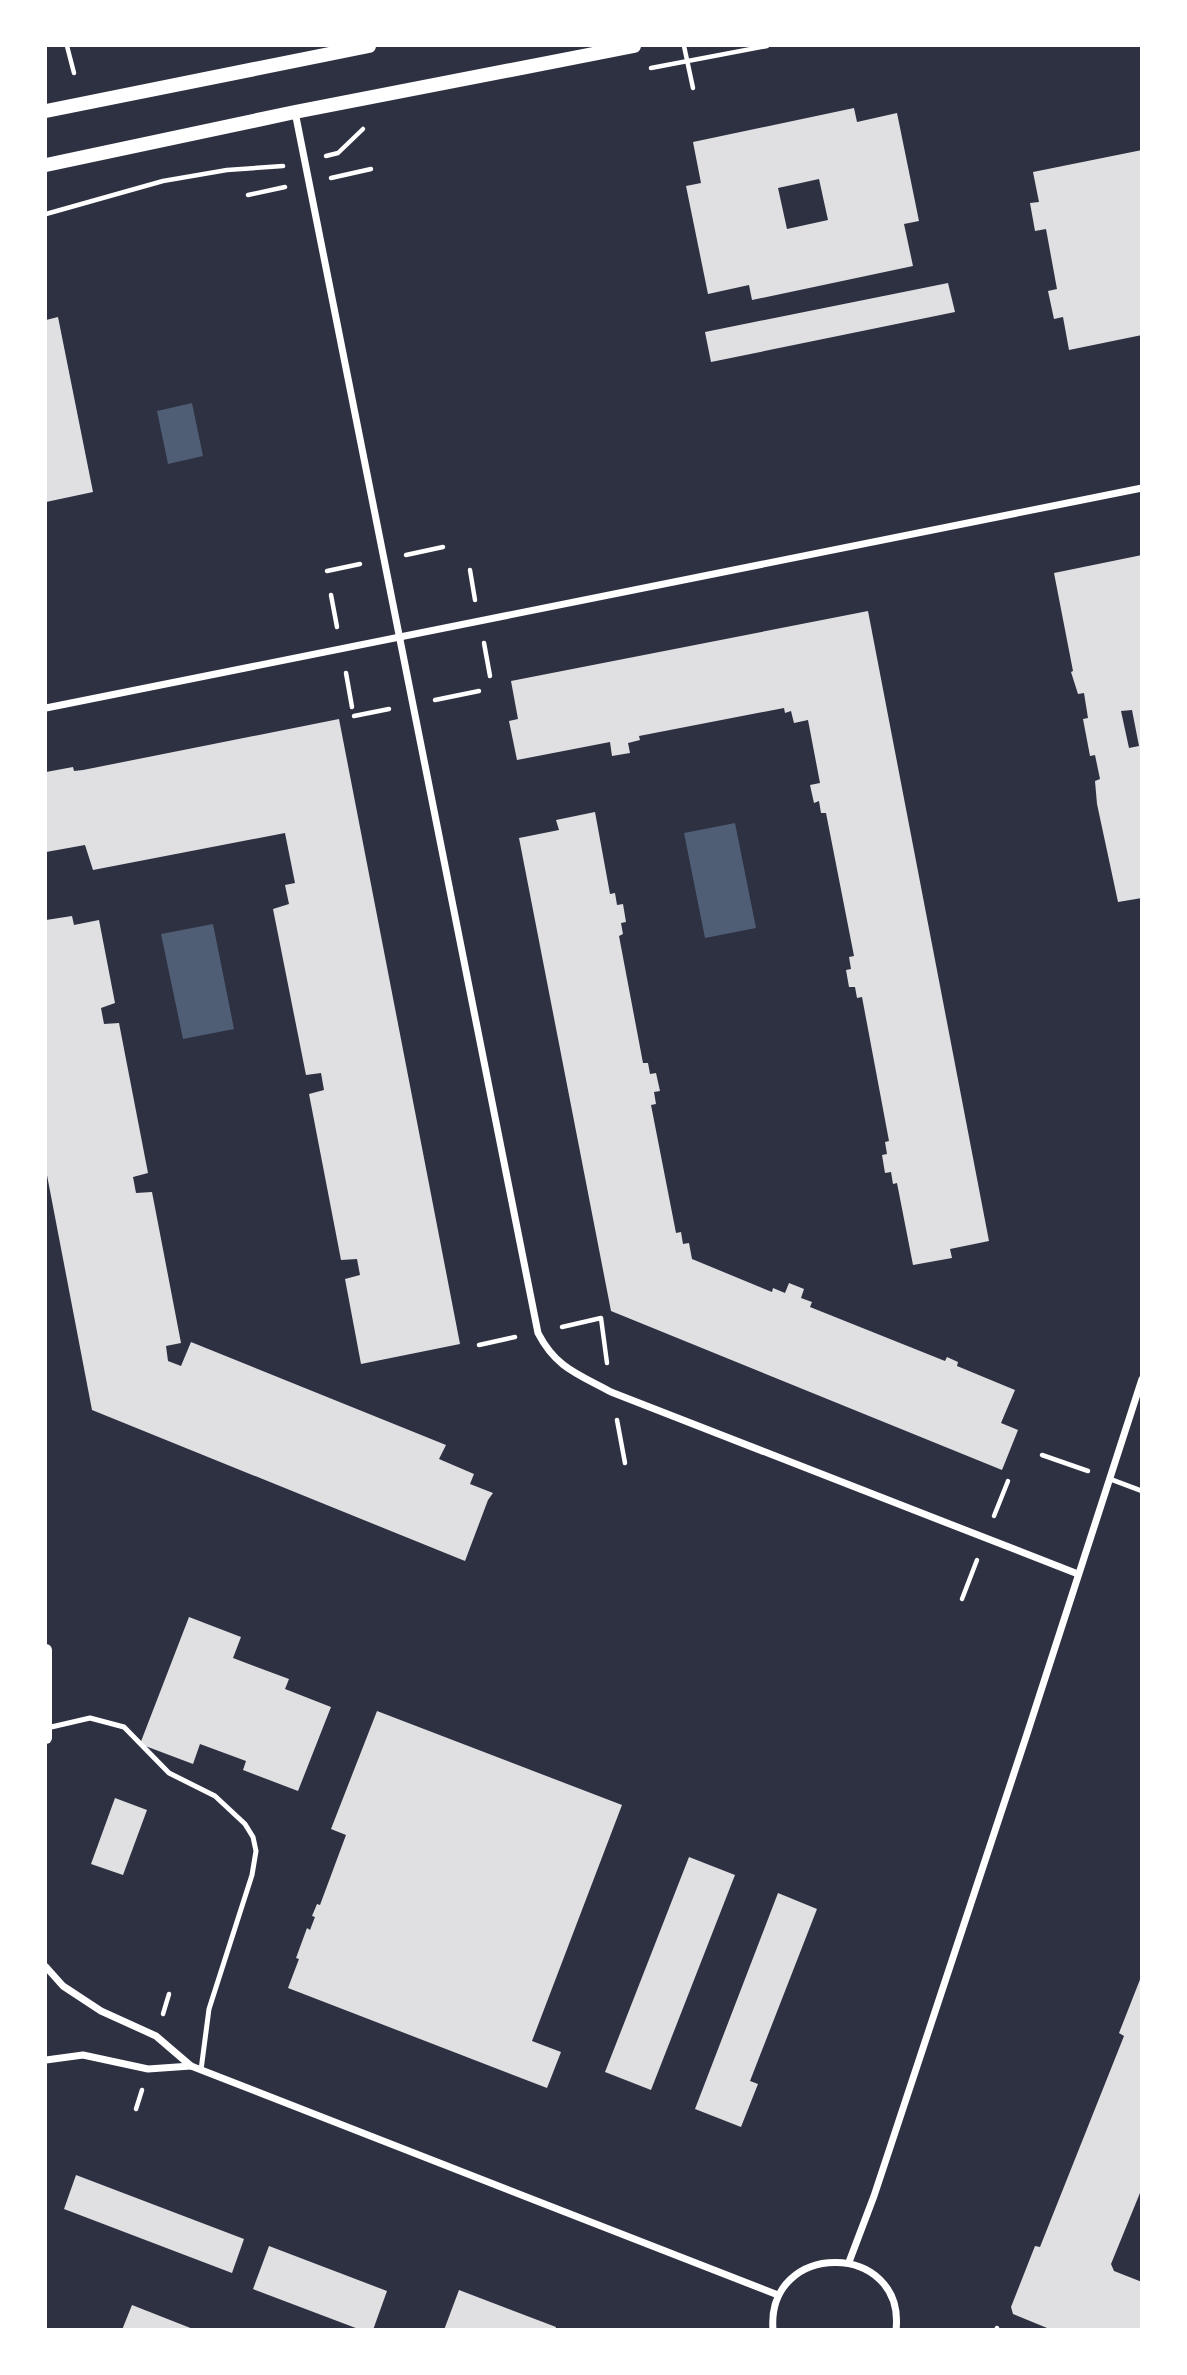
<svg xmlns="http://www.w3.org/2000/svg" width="1187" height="2375" viewBox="0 0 1187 2375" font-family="Montserrat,sans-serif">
	<rect width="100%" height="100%" fill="#2d3142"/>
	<g fill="#4f5d75">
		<path d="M 192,403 L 203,456 L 168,464 L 157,411 Z"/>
		<path d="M 735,823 L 756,928 L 705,938 L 684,833 Z"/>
		<path d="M 213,924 L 234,1029 L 183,1039 L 161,934 Z"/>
	</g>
	<g fill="#e0e0e3" fill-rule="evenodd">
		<path d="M 854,108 L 857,122 L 897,113 L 919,221 L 904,224 L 913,266 L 752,300 L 749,285 L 708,294 L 686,186 L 701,183 L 693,142 ZM 819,179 L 828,220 L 787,229 L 778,188 Z"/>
		<path d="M 1142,150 L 1142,335 L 1069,350 L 1063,317 L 1054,319 L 1048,291 L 1057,289 L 1046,229 L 1035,231 L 1030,203 L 1039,202 L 1033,172 Z"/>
		<path d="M 948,283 L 955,312 L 711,362 L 705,332 Z"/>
		<path d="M 58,317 L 93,492 L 46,502 L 46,320 Z"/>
		<path d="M 1142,555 L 1142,898 L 1118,902 L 1097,804 L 1095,781 L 1100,779 L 1095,755 L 1090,756 L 1083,719 L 1088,718 L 1084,693 L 1078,694 L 1071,672 L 1073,671 L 1054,573 ZM 1132,710 L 1139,746 L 1129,748 L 1121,711 Z"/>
		<path d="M 868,611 L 989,1241 L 950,1249 L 952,1258 L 913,1265 L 897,1183 L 893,1184 L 891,1172 L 885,1173 L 882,1155 L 887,1154 L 885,1142 L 889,1141 L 862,997 L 857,998 L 855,987 L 849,987 L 846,970 L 851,969 L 849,957 L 854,956 L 826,813 L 821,813 L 819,801 L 814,803 L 810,785 L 820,783 L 808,720 L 794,723 L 791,711 L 785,713 L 784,708 L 639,736 L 640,740 L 628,743 L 630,753 L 612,756 L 610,742 L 517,760 L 509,721 L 518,719 L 511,681 Z"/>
		<path d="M 339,719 L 460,1344 L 361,1364 L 345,1279 L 360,1275 L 357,1259 L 341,1260 L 309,1094 L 324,1090 L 321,1073 L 306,1075 L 273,909 L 289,904 L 285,885 L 295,883 L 285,833 L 93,870 L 85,845 L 46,852 L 46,772 L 73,767 L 74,771 L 83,770 Z"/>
		<path d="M 595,812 L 610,894 L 615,893 L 617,905 L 623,904 L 626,922 L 621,923 L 623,934 L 619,936 L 643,1063 L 648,1063 L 650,1074 L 656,1073 L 660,1091 L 654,1092 L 656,1104 L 651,1105 L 676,1233 L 681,1232 L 683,1244 L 689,1243 L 692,1259 L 772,1292 L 773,1288 L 785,1293 L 789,1283 L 804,1289 L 801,1298 L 812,1302 L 810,1307 L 945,1361 L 947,1357 L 958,1362 L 957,1366 L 1015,1390 L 1001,1423 L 1018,1430 L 1002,1470 L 611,1311 L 519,838 L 559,830 L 556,820 Z"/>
		<path d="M 72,916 L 74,925 L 99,920 L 115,1003 L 101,1008 L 104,1024 L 119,1023 L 148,1173 L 133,1177 L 136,1193 L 152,1192 L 181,1343 L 166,1346 L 168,1361 L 181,1366 L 191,1342 L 446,1445 L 439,1459 L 474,1474 L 470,1484 L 493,1493 L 488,1500 L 465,1561 L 92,1410 L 46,1170 L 46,920 Z"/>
		<path d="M 189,1617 L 241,1637 L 233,1658 L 289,1679 L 285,1689 L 331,1707 L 298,1791 L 243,1770 L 246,1761 L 200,1744 L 193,1764 L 140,1744 Z"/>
		<path d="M 377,1711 L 622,1805 L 532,2041 L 561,2052 L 547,2088 L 288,1988 L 299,1959 L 296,1958 L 307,1928 L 310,1930 L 315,1917 L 312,1916 L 317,1904 L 320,1905 L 346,1835 L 331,1829 Z"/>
		<path d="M 115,1798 L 147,1810 L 123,1875 L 91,1864 Z"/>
		<path d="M 689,1857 L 735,1875 L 651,2090 L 605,2072 Z"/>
		<path d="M 778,1893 L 817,1909 L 750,2081 L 758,2084 L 741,2127 L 695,2109 Z"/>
		<path d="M 1141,1977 L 1142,2188 L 1111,2264 L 1114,2271 L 1142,2282 L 1142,2330 L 1052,2330 L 1013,2314 L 1011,2307 L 1035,2246 L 1040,2247 L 1124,2036 L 1119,2033 Z"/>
		<path d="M 76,2175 L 244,2239 L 232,2273 L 64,2209 Z"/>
		<path d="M 269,2246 L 387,2291 L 373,2330 L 361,2330 L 253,2289 Z"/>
		<path d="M 459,2290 L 556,2327 L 555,2330 L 444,2330 Z"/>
		<path d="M 132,2305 L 193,2329 L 193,2330 L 122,2330 Z"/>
	</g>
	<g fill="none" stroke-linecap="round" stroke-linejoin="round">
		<g stroke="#fff" stroke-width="4.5">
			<path d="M 67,46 L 74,73"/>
			<path d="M 684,46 L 693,88"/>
			<path d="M 651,68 L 767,46"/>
			<path d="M 326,156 L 338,153 L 363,129"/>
			<path d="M 331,178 L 371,169"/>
			<path d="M 248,195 L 285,187"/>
			<path d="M 46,214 L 163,181 L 227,170 L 283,166"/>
			<path d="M 406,555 L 443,547"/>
			<path d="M 470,570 L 475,600"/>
			<path d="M 327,571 L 360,564"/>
			<path d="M 331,595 L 337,627"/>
			<path d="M 484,643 L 490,676"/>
			<path d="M 346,673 L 352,707"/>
			<path d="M 435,700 L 479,691"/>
			<path d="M 354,716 L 389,709"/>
			<path d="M 562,1327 L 601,1318 L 607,1363"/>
			<path d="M 479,1345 L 515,1337"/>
			<path d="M 617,1420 L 625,1463"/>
			<path d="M 1042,1455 L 1088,1471"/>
			<path d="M 994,1516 L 1008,1481"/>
			<path d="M 962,1599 L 977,1560"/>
			<path d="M 163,2014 L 169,1994"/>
			<path d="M 136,2109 L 142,2090"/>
			<path d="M 996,2330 L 997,2328"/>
		</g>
		<g stroke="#fff" stroke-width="5">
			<path d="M 1110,1479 L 1142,1491"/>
			<path d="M 47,1728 L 90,1718 L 124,1727 L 169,1773 L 215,1796 L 245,1824 L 253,1837 L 256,1851 L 252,1875 L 209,2009 L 201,2070"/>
		</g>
		<g stroke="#fff" stroke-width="7">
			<path d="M 295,112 L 538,1333 C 556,1368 578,1374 611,1392 L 1078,1574"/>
			<path d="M 46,708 L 1142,488"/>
			<path d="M 46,1967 L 63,1986 L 101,2011 L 156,2036 L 191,2066 L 778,2295"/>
			<path d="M 46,2060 L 83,2055 L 148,2069 L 191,2066"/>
			<path d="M 849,2262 L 874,2196 L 1026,1737 L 1142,1379"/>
			<path d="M 773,2330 C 766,2239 906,2241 896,2330"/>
		</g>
		<path stroke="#fff" stroke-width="12" d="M 46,1650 L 46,1738"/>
		<g stroke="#fff" stroke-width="14">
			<path d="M 46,111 L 369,46"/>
			<path d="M 46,165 L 295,112 L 634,46"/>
		</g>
	</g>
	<rect width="1187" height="2375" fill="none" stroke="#ffffff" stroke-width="94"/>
</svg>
